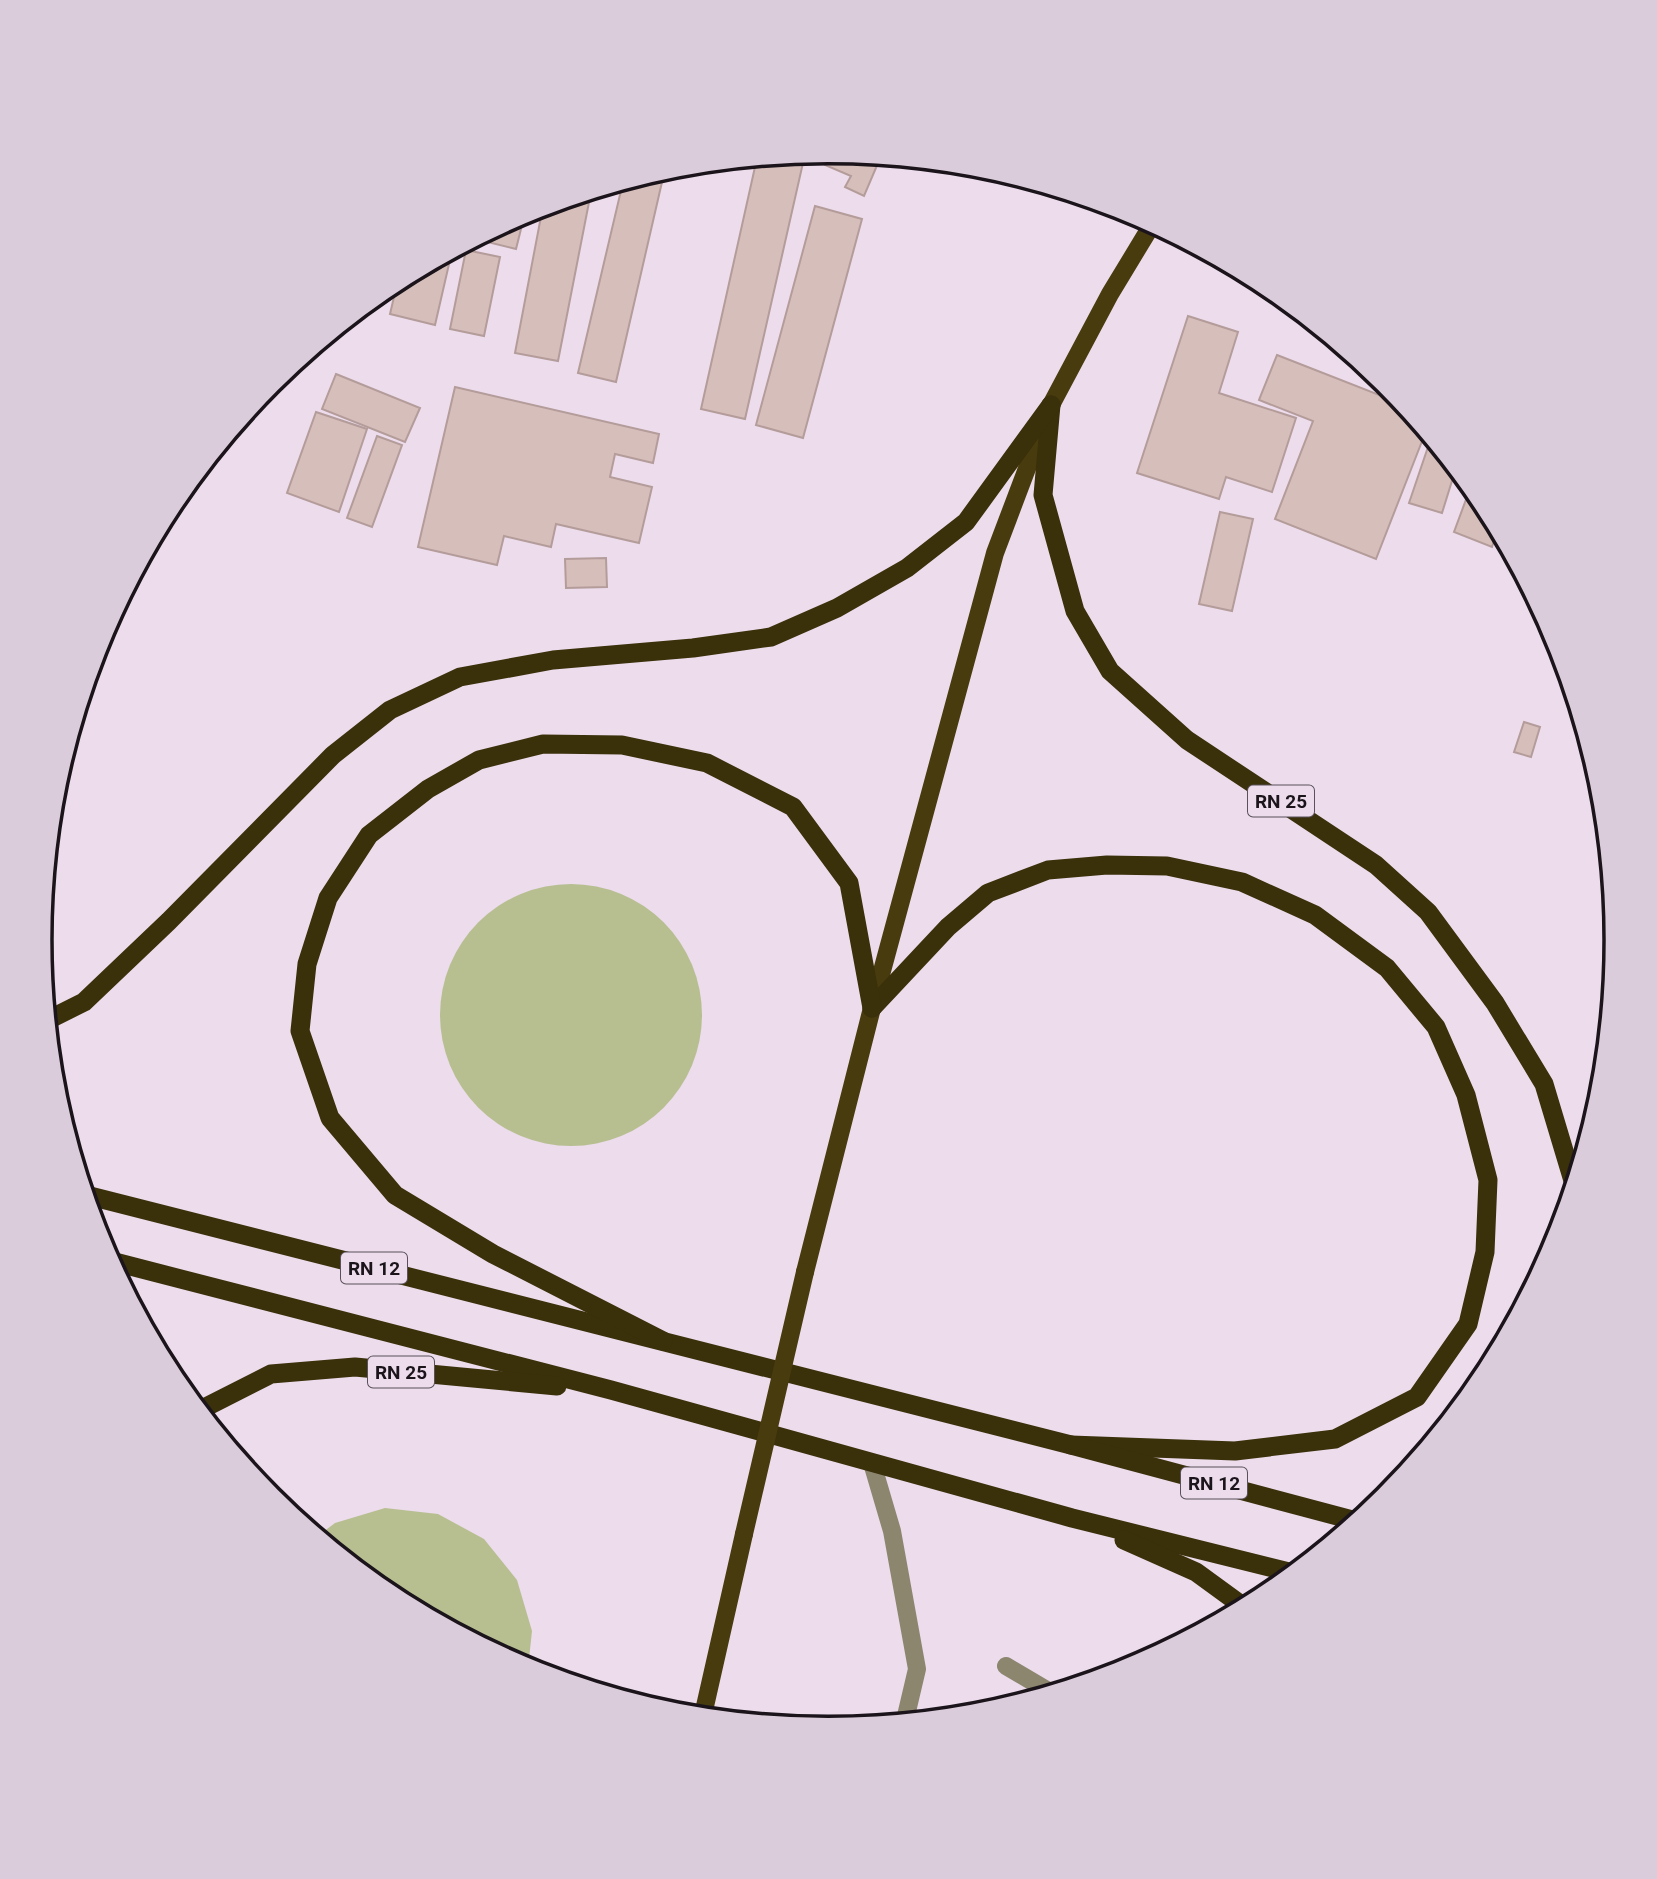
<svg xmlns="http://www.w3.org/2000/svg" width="1657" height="1879" viewBox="0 0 1657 1879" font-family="Roboto,sans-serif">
	<rect width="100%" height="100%" fill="#ecdcec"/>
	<g fill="#b7bf91">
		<circle cx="571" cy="1015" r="131"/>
		<path d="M 385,1508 L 438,1514 L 484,1539 L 517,1580 L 532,1631 L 528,1668 L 390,1595 L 318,1536 L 335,1523 Z"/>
	</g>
	<g fill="#d6bebb" stroke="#b49c9a" stroke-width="2">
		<path d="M 830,151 L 881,156 L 864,196 L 845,187 L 851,176 L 825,165 Z"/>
		<path d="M 805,154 L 745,419 L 701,409 L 757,158 Z"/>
		<path d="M 665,169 L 616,382 L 578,373 L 623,182 Z"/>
		<path d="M 591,192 L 558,361 L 515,353 L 543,206 Z"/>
		<path d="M 815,206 L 862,219 L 803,438 L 756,425 Z"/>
		<path d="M 525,213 L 516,249 L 475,239 Z"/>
		<path d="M 466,250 L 500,257 L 484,336 L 450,329 Z"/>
		<path d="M 452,251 L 435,325 L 390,314 L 398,280 Z"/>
		<path d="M 1188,316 L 1238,332 L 1219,393 L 1296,418 L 1272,492 L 1226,477 L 1219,499 L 1137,473 Z"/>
		<path d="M 1277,355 L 1405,405 L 1426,431 L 1376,559 L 1275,519 L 1313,421 L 1259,400 Z"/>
		<path d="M 336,374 L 420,408 L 405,442 L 322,409 Z"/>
		<path d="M 455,387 L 659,434 L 653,463 L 615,454 L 610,477 L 652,487 L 639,543 L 556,524 L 551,547 L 504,536 L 497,565 L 418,547 Z"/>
		<path d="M 316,412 L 367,429 L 339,512 L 287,493 Z"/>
		<path d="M 377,436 L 402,445 L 372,527 L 347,518 Z"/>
		<path d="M 1428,447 L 1443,452 L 1456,468 L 1442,513 L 1409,503 Z"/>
		<path d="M 1471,486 L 1484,502 L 1498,528 L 1492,547 L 1454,532 Z"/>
		<path d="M 1220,512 L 1253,519 L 1232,611 L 1199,604 Z"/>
		<path d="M 606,558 L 607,587 L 566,588 L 565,559 Z"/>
		<path d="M 1524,722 L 1540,727 L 1531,757 L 1514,752 Z"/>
	</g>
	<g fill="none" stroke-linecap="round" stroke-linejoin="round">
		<g stroke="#8c866f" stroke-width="18">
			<path d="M 872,1463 L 892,1531 L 917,1669 L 905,1720"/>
			<path d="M 1006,1666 L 1050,1692"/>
		</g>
		<g stroke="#483c0e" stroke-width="18">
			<path d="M 805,1272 L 872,1008 L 995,553 L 1051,405 L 1110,294 L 1153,223"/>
			<path d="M 703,1715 L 744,1534"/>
		</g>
		<g stroke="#3a300a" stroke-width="19">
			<path d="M 1051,405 L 1043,495 L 1075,611 L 1110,671 L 1187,740 L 1376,865 L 1428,912 L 1495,1003 L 1544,1084 L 1574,1184"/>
			<path d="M 872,1008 L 948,927 L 988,893 L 1048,870 L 1107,865 L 1167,866 L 1242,882 L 1315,915 L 1387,968 L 1436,1027 L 1466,1095 L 1488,1180 L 1485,1252 L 1468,1324 L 1417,1397 L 1335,1439 L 1235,1451 L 1071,1445"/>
			<path d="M 48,1020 L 84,1002 L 169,921 L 333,755 L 390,710 L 460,677 L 553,660 L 693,648 L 771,637 L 837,608 L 907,568 L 966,522 L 1051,405"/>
			<path d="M 86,1195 L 1071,1445 L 1356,1521"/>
			<path d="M 111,1261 L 611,1390 L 1072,1518 L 1293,1573"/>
			<path d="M 663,1341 L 493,1254 L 395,1195 L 330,1118 L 300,1031 L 307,964 L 328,898 L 369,835 L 428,789 L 479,760 L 543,744 L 622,745 L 707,763 L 793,807 L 849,883 L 872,1008"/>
			<path d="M 202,1413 L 206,1407 L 271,1374 L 355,1367 L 557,1386"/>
			<path d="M 1124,1540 L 1196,1572 L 1244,1607"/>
		</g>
		<path stroke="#483c0e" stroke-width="18" d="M 744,1534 L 805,1272"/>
	</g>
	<g text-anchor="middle" stroke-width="7" stroke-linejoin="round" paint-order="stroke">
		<g fill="#ecdcec" stroke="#5a515a" stroke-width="2">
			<rect x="1248" y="785.5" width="66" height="31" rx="5"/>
			<rect x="341" y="1252.5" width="66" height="31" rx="5"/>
			<rect x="368" y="1356.5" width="66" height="31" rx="5"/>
			<rect x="1181" y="1467.5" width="66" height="31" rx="5"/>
		</g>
		<g font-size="19" font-weight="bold" fill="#1b151b">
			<text x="1281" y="808">RN 25</text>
			<text x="374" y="1275">RN 12</text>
			<text x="401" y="1379">RN 25</text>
			<text x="1214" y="1490">RN 12</text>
		</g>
	</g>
	<path d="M0 0H1657V1879H0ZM52 940a776 776 0 1 1 1552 0a776 776 0 1 1-1552 0Z" fill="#dbccdb" fill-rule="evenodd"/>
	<path fill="none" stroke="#1b151b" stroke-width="3.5" d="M52 940a776 776 0 1 1 1552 0a776 776 0 1 1-1552 0Z"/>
</svg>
